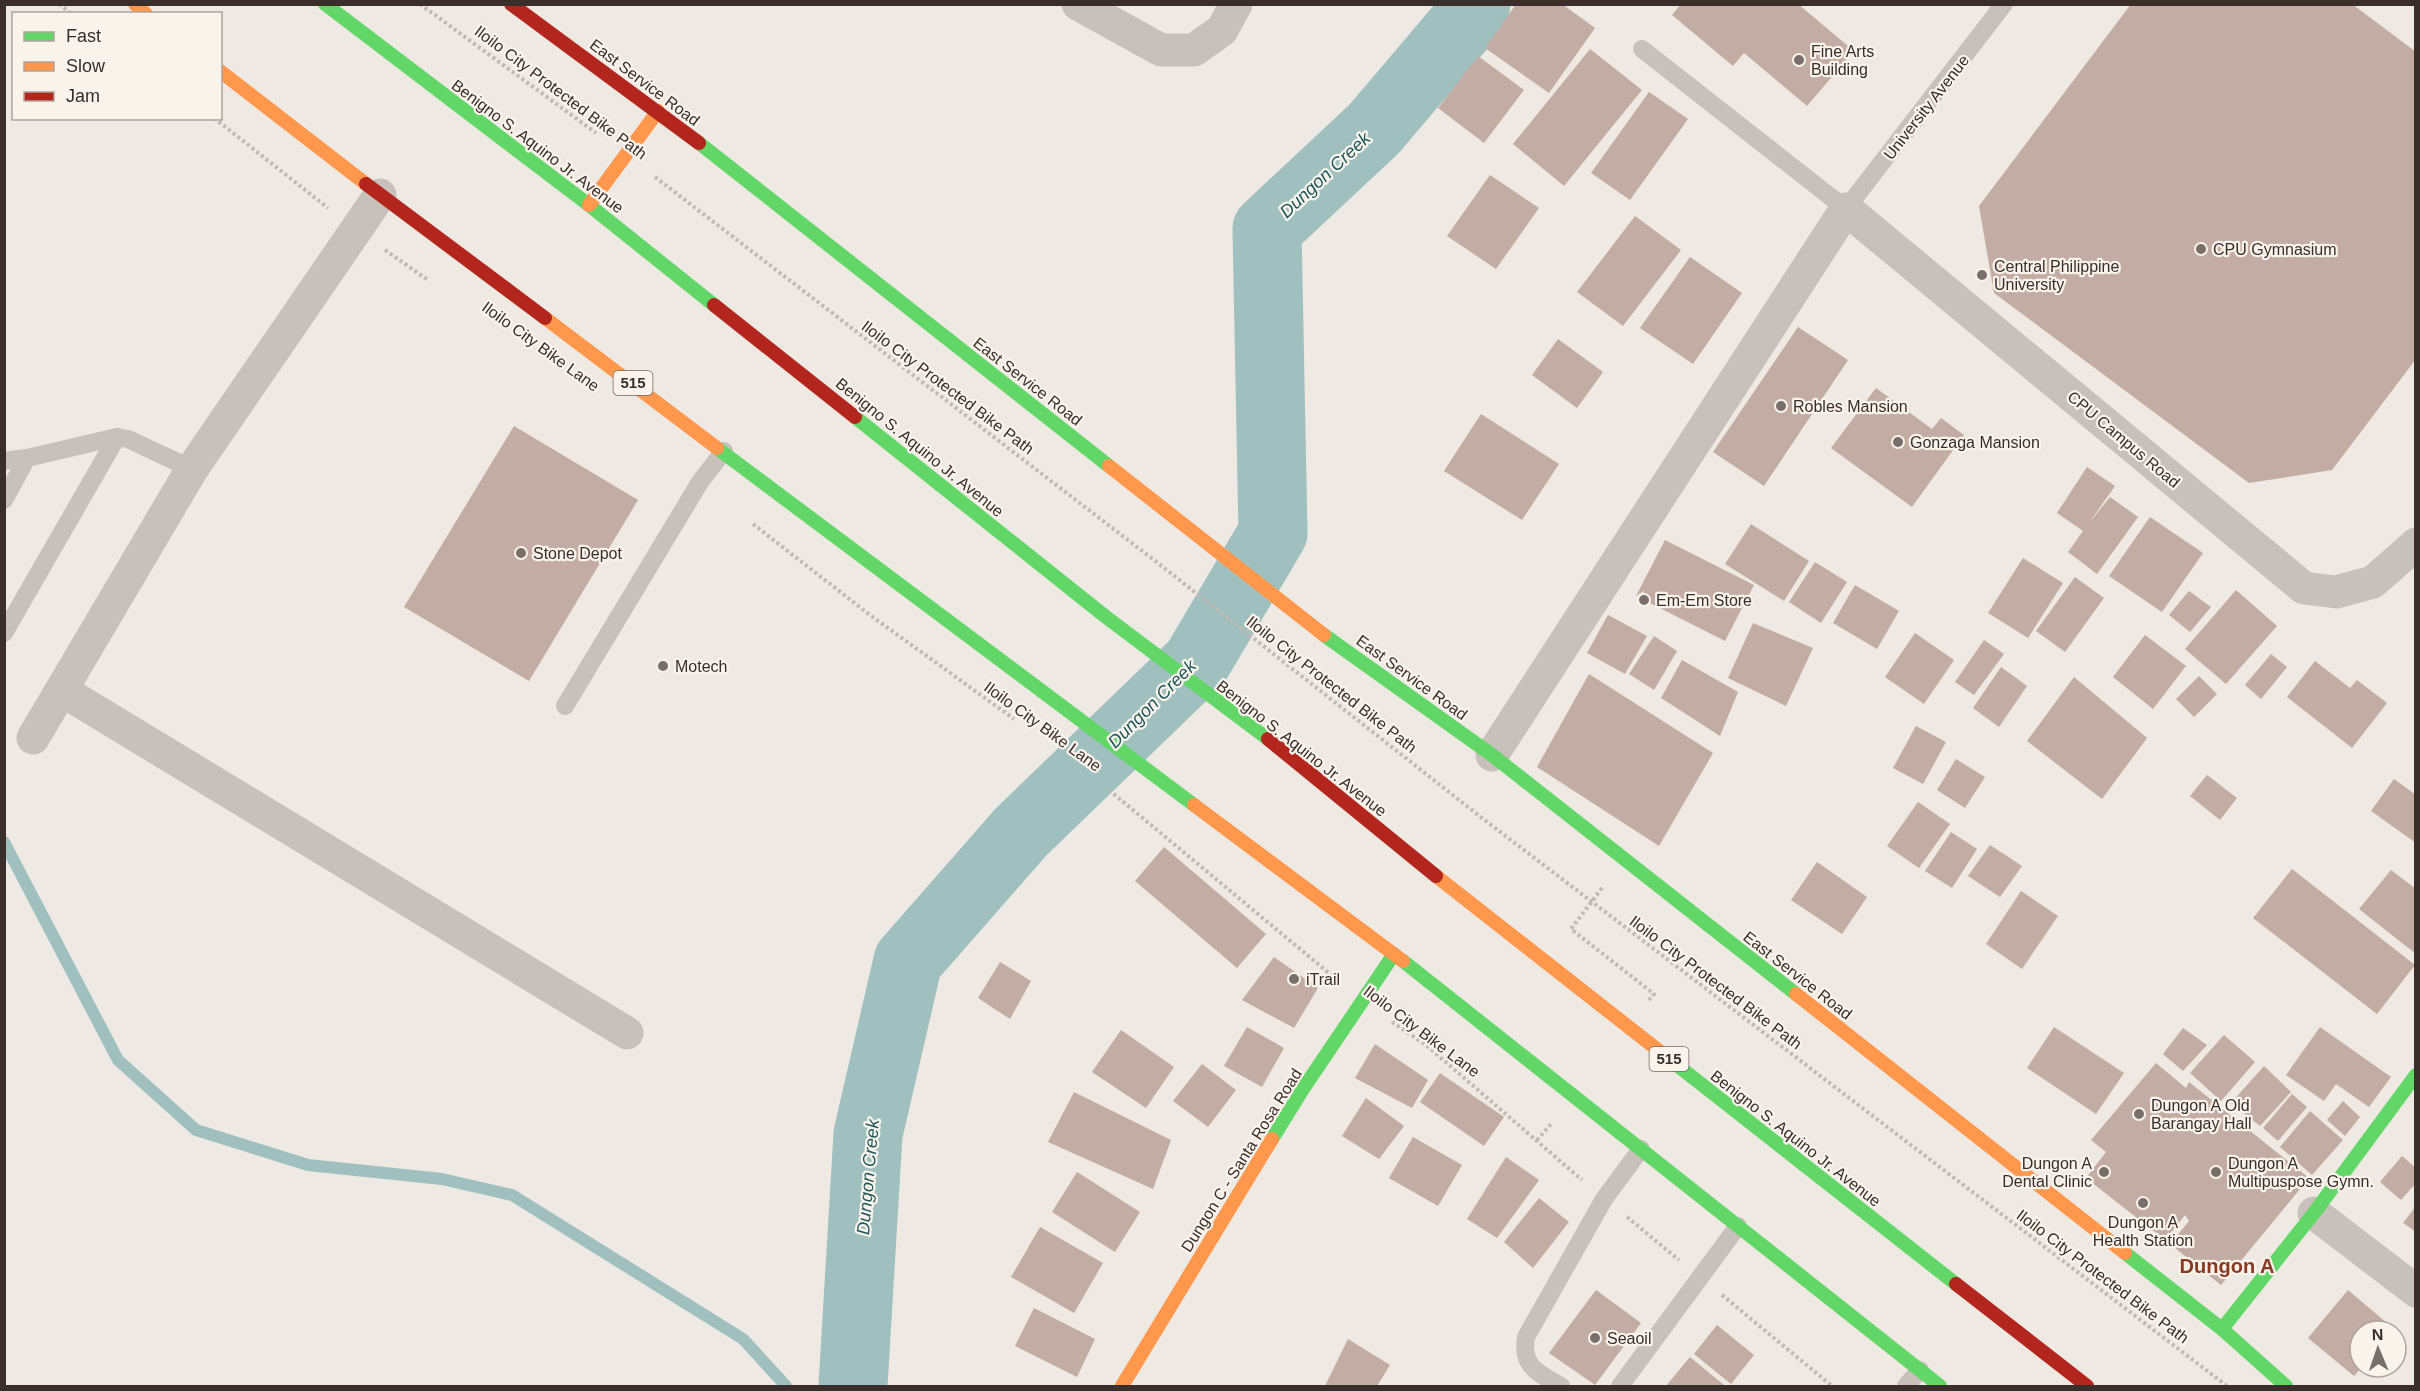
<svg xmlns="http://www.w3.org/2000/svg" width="2420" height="1391" viewBox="0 0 2420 1391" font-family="Helvetica,sans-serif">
	<rect width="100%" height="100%" fill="#eee9e3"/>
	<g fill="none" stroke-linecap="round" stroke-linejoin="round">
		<path stroke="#9fc0bf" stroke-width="12" d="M 4,842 L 118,1060 L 196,1130 L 308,1165 L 442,1179 L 512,1195 L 743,1339 L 786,1386"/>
		<path stroke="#9fc0bf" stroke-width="69" d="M 853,1386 L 868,1134 L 908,961 L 1021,832 L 1196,663 L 1273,533 L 1267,229 L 1374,129 L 1470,16 L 1476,4"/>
	</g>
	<g fill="#c2aca4">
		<path d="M 1516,4 L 1562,4 L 1595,28 L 1549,93 L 1485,48 Z"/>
		<path d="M 1681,4 L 1798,4 L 1854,51 L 1807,106 L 1744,53 L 1733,66 L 1672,15 Z"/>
		<path d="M 2131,4 L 2352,4 L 2416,52 L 2416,359 L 2332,470 L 2249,483 L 1994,293 L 1979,206 Z"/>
		<path d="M 1590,49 L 1642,90 L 1564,186 L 1513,144 Z"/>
		<path d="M 1478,56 L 1524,90 L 1484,143 L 1438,108 Z"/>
		<path d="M 1649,92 L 1688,119 L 1630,200 L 1591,173 Z"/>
		<path d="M 1490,175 L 1539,208 L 1496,269 L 1447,236 Z"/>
		<path d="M 1635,216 L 1681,250 L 1623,326 L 1577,292 Z"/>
		<path d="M 1690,257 L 1742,293 L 1693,364 L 1640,328 Z"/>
		<path d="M 1798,327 L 1848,360 L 1764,486 L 1713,452 Z"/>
		<path d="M 1558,339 L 1603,372 L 1577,408 L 1532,375 Z"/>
		<path d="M 1876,388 L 1932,429 L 1941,418 L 1964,435 L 1912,507 L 1831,448 Z"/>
		<path d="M 1481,414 L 1559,464 L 1522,520 L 1444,471 Z"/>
		<path d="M 514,426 L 638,500 L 529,681 L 404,607 Z"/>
		<path d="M 2087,467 L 2115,486 L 2089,523 L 2110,497 L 2138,517 L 2097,574 L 2068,552 L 2083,531 L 2057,513 Z"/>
		<path d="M 2150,517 L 2203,553 L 2162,612 L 2109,576 Z"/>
		<path d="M 1751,524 L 1809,561 L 1784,601 L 1725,564 Z"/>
		<path d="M 1665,540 L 1754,585 L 1725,641 L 1644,600 L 1644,591 L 1636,596 Z"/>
		<path d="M 2023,558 L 2063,583 L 2028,638 L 1988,613 Z"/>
		<path d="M 1815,562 L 1847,582 L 1821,623 L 1789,602 Z"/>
		<path d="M 2075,577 L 2104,598 L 2065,652 L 2036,631 Z"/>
		<path d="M 1855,585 L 1899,611 L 1877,649 L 1833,623 Z"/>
		<path d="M 2236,590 L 2277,626 L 2226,684 L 2185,649 Z"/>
		<path d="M 2189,591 L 2211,607 L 2190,632 L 2169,615 Z"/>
		<path d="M 1608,615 L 1647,636 L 1625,674 L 1587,653 Z"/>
		<path d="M 1753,623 L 1813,648 L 1786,706 L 1728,678 Z"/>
		<path d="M 1915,633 L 1954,660 L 1924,704 L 1885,677 Z"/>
		<path d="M 2145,635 L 2186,666 L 2153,709 L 2113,677 Z"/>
		<path d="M 1654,636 L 1677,651 L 1654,690 L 1629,674 Z"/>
		<path d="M 1984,640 L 2004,654 L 1974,695 L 1955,682 Z"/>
		<path d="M 2271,654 L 2287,667 L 2261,699 L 2245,685 Z"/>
		<path d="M 1682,660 L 1738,692 L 1720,736 L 1661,698 Z"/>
		<path d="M 2315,661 L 2350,688 L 2357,680 L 2387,703 L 2352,748 L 2287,697 Z"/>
		<path d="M 2001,667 L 2027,686 L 1999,727 L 1973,708 Z"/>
		<path d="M 1589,674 L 1713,753 L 1659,846 L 1537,767 Z"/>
		<path d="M 2199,676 L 2217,694 L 2194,717 L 2176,699 Z"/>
		<path d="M 2074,677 L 2147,738 L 2102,799 L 2027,741 Z"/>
		<path d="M 1916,726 L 1946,742 L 1923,784 L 1893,768 Z"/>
		<path d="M 1956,759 L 1985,777 L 1965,808 L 1937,790 Z"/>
		<path d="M 2207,775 L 2237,798 L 2220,820 L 2190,796 Z"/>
		<path d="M 2394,779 L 2416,795 L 2416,843 L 2371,811 Z"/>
		<path d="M 1918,802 L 1950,824 L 1919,868 L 1887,846 Z"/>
		<path d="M 1951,832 L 1977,849 L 1952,888 L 1925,871 Z"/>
		<path d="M 1990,845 L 2022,866 L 2000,897 L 1968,876 Z"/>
		<path d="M 1164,847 L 1266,934 L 1237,968 L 1135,881 Z"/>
		<path d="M 1817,862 L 1867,897 L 1842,934 L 1791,900 Z"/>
		<path d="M 2292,869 L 2415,965 L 2377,1014 L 2253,918 Z"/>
		<path d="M 2391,870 L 2416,889 L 2416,954 L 2359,909 Z"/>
		<path d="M 2021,891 L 2058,916 L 2022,969 L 1986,944 Z"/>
		<path d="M 1274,957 L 1318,988 L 1294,1028 L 1242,1000 Z"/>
		<path d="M 1000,962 L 1031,981 L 1010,1019 L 978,998 Z"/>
		<path d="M 1247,1027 L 1284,1048 L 1262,1087 L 1224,1066 Z"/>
		<path d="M 2054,1027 L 2124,1073 L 2096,1114 L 2027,1068 Z"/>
		<path d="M 2320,1027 L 2391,1077 L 2369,1107 L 2336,1084 L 2324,1101 L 2286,1075 Z"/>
		<path d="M 2183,1028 L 2207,1045 L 2183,1071 L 2163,1054 Z"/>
		<path d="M 1121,1030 L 1174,1067 L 1146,1108 L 1092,1072 Z"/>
		<path d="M 2224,1035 L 2255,1062 L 2221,1101 L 2190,1073 Z"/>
		<path d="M 1375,1044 L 1428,1080 L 1412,1108 L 1355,1078 Z"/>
		<path d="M 2156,1063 L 2186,1088 L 2189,1082 L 2309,1178 L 2221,1285 L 2170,1244 L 2189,1221 L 2185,1215 L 2165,1240 L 2086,1178 L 2106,1152 L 2091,1140 Z"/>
		<path d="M 1202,1064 L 1236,1090 L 1208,1127 L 1173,1101 Z"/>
		<path d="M 2264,1066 L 2291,1092 L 2260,1126 L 2231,1103 Z"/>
		<path d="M 1440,1073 L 1504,1117 L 1484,1146 L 1420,1102 Z"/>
		<path d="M 1074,1092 L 1171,1140 L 1153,1189 L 1048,1142 Z"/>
		<path d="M 2292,1094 L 2307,1107 L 2278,1141 L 2263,1128 Z"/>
		<path d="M 1366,1098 L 1404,1126 L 1379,1159 L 1342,1136 Z"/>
		<path d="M 2343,1101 L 2360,1117 L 2345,1136 L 2327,1120 Z"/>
		<path d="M 2310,1111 L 2343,1140 L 2312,1175 L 2280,1147 Z"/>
		<path d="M 1413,1137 L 1462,1165 L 1438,1206 L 1389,1178 Z"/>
		<path d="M 2402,1156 L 2416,1168 L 2416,1183 L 2401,1200 L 2380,1182 Z"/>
		<path d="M 1506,1157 L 1539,1180 L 1497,1238 L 1467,1219 Z"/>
		<path d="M 1077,1172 L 1140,1212 L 1115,1252 L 1052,1212 Z"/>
		<path d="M 1539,1198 L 1569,1222 L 1533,1268 L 1504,1242 Z"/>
		<path d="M 2416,1206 L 2416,1232 L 2403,1223 Z"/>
		<path d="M 1040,1227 L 1103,1263 L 1074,1313 L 1011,1277 Z"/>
		<path d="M 1596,1290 L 1641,1323 L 1595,1385 L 1549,1353 Z"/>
		<path d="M 2348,1290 L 2394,1329 L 2392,1331 L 2360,1331 L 2360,1367 L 2362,1367 L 2354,1376 L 2308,1338 Z"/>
		<path d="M 1034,1308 L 1095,1339 L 1077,1377 L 1015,1346 Z"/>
		<path d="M 1717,1325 L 1754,1355 L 1731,1384 L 1694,1354 Z"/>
		<path d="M 1348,1339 L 1390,1365 L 1377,1386 L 1325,1386 Z"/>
		<path d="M 1690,1357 L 1724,1385 L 1723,1386 L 1666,1386 Z"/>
	</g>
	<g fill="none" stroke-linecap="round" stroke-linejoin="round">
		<g stroke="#c0b9b4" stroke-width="4" stroke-dasharray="3 3" stroke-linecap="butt">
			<path d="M 59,4 L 72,14"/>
			<path d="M 420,4 L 596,133"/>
			<path d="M 214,118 L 328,208"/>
			<path d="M 655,177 L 1154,560 L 1482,818 L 2227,1386"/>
			<path d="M 385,250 L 428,280"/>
			<path d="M 753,524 L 870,615 L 1014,719"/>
			<path d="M 1109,790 L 1336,979"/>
			<path d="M 1602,888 L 1571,929 L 1654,994 L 1649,1000"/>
			<path d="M 1392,1022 L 1426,1045 L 1582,1180"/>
			<path d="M 1537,1140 L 1551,1124"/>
			<path d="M 1627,1217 L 1679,1260"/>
			<path d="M 1722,1295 L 1832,1386"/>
		</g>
		<g stroke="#c7c0bb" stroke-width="18">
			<path d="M 1642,49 L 1846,209 L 2004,4"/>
			<path d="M 4,461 L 27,458 L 117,437 L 128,439 L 192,469"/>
			<path d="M 4,500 L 27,458"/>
			<path d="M 4,633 L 117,437"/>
			<path d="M 565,706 L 700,482 L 724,451"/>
			<path d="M 1561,1386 C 1538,1373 1521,1367 1526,1337 L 1604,1199 L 1641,1149"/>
			<path d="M 1620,1386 L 1738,1226"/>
			<path d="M 1906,1386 L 1920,1370"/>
		</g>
		<g stroke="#c7c0bb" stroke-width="33">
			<path d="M 1078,4 L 1161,50 L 1194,50 L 1222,30 L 1236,4"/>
			<path d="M 63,691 L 627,1033"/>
			<path d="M 33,738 L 192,469 L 380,195"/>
			<path d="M 1492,755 L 1846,209 L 2304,588 L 2336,592 L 2373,582 L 2416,544"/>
			<path d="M 2314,1213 L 2416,1291"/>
		</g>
		<g stroke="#63d668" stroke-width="14">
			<path d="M 325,4 L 589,205 L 714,305"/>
			<path d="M 699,143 L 1109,466"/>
			<path d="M 855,417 L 1106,617 L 1268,739"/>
			<path d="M 717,448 L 1194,805"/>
			<path d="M 1324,635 L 1492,755 L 1796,994"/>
			<path d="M 1403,961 L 1940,1386"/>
			<path d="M 1663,1054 L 1956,1284"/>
			<path d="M 1272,1139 L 1303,1089 L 1394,954"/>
			<path d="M 2125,1253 L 2222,1329 L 2286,1386"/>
			<path d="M 2222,1329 L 2314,1213 L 2416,1075"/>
		</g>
		<g stroke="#ff974d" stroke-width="14">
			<path d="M 135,4 L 146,14"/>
			<path d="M 220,71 L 366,184"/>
			<path d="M 589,205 L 658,111"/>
			<path d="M 545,318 L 717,448"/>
			<path d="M 1109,466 L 1324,635"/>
			<path d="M 1194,805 L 1403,961"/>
			<path d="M 1436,876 L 1663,1054"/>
			<path d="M 1796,994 L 2125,1253"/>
			<path d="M 1122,1386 L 1272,1139"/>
		</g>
		<g stroke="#b3261e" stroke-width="14">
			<path d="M 511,4 L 699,143"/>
			<path d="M 366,184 L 545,318"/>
			<path d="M 714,305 L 855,417"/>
			<path d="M 1268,739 L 1436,876"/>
			<path d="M 1956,1284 L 2087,1386"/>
		</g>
	</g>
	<g fill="#786f6a" stroke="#faf3eb" stroke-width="2">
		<circle cx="1799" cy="60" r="6"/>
		<circle cx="2201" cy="249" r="6"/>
		<circle cx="1982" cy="275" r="6"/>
		<circle cx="1781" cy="406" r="6"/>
		<circle cx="1898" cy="442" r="6"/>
		<circle cx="521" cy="553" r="6"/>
		<circle cx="1644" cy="600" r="6"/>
		<circle cx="663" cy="666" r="6"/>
		<circle cx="1294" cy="979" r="6"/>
		<circle cx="2139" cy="1114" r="6"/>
		<circle cx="2104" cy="1172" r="6"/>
		<circle cx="2216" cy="1172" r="6"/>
		<circle cx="2143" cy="1203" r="6"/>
		<circle cx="1595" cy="1338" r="6"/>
	</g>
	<g text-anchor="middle" stroke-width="4.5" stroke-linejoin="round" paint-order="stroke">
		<g fill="#faf3eb" stroke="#736963" stroke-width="1.5">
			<rect x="613.5" y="371" width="39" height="24" rx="4.5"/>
			<rect x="1649.5" y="1047" width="39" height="24" rx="4.5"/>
		</g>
		<g font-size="15" font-weight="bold" fill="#392e29">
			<text x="633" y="388">515</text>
			<text x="1669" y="1064">515</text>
		</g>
		<g font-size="16" fill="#392e29" stroke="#faf3eb" text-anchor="start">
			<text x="1811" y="57">Fine Arts<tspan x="1811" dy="18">Building</tspan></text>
			<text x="2213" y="255">CPU Gymnasium</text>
			<text x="1994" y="272">Central Philippine<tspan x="1994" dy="18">University</tspan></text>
			<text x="1793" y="412">Robles Mansion</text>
			<text x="1910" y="448">Gonzaga Mansion</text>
			<text x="533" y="559">Stone Depot</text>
			<text x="1656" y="606">Em-Em Store</text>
			<text x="675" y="672">Motech</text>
			<text x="1306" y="985">iTrail</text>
			<text x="2151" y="1111">Dungon A Old<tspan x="2151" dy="18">Barangay Hall</tspan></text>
			<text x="2092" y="1169" text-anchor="end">Dungon A<tspan x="2092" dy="18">Dental Clinic</tspan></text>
			<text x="2228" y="1169">Dungon A<tspan x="2228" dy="18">Multipuspose Gymn.</tspan></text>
			<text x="2143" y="1228" text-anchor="middle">Dungon A<tspan x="2143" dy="18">Health Station</tspan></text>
			<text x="1607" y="1344">Seaoil</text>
		</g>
		<g font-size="16" fill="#392e29" stroke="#faf3eb">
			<text transform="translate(645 82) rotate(37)" y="6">East Service Road</text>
			<text transform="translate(561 92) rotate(37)" y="6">Iloilo City Protected Bike Path</text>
			<text transform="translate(1926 107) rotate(-52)" y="6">University Avenue</text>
			<text transform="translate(538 146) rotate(37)" y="6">Benigno S. Aquino Jr. Avenue</text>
			<text transform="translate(541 346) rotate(36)" y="6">Iloilo City Bike Lane</text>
			<text transform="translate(1028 381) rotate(38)" y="6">East Service Road</text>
			<text transform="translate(948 387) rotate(37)" y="6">Iloilo City Protected Bike Path</text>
			<text transform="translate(2124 439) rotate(40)" y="6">CPU Campus Road</text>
			<text transform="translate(920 447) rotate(39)" y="6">Benigno S. Aquino Jr. Avenue</text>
			<text transform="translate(1412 677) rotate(36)" y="6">East Service Road</text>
			<text transform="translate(1332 684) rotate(38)" y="6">Iloilo City Protected Bike Path</text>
			<text transform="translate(1043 726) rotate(36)" y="6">Iloilo City Bike Lane</text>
			<text transform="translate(1302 748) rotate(38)" y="6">Benigno S. Aquino Jr. Avenue</text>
			<text transform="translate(1798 975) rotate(38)" y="6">East Service Road</text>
			<text transform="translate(1716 982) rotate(37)" y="6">Iloilo City Protected Bike Path</text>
			<text transform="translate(1422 1031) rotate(37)" y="6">Iloilo City Bike Lane</text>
			<text transform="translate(1796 1138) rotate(38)" y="6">Benigno S. Aquino Jr. Avenue</text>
			<text transform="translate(1241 1160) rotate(-58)" y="6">Dungon C - Santa Rosa Road</text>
			<text transform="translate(2103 1276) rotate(37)" y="6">Iloilo City Protected Bike Path</text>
		</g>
		<g font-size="18" font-style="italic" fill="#1e585b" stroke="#faf3eb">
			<text transform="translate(1325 175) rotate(-43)" y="6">Dungon Creek</text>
			<text transform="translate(1152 704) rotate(-45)" y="6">Dungon Creek</text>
			<text transform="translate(868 1177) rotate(-85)" y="6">Dungon Creek</text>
		</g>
		<g font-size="20" font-weight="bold" fill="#893821" stroke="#faf3eb">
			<text x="2227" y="1273">Dungon A</text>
		</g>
	</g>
	<rect width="2420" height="1391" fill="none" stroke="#392e29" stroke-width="12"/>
	<rect x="12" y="12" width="210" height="108" fill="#faf3eb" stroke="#ada49d" stroke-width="1.5"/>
	<rect x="24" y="32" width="30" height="9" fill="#63d668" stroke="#ada49d" stroke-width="1.5"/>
	<text x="66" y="42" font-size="18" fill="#392e29">Fast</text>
	<rect x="24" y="62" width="30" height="9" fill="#ff974d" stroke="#ada49d" stroke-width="1.5"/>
	<text x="66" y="72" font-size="18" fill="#392e29">Slow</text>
	<rect x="24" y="92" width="30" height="9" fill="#b3261e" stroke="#ada49d" stroke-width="1.5"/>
	<text x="66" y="102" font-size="18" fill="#392e29">Jam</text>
	<g transform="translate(2378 1349) rotate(358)"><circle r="28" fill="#faf3eb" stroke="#ada49d" stroke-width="1.5"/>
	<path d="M0-4.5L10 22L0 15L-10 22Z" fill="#786f6a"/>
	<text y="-9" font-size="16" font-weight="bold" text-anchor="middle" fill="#392e29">N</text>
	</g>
</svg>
